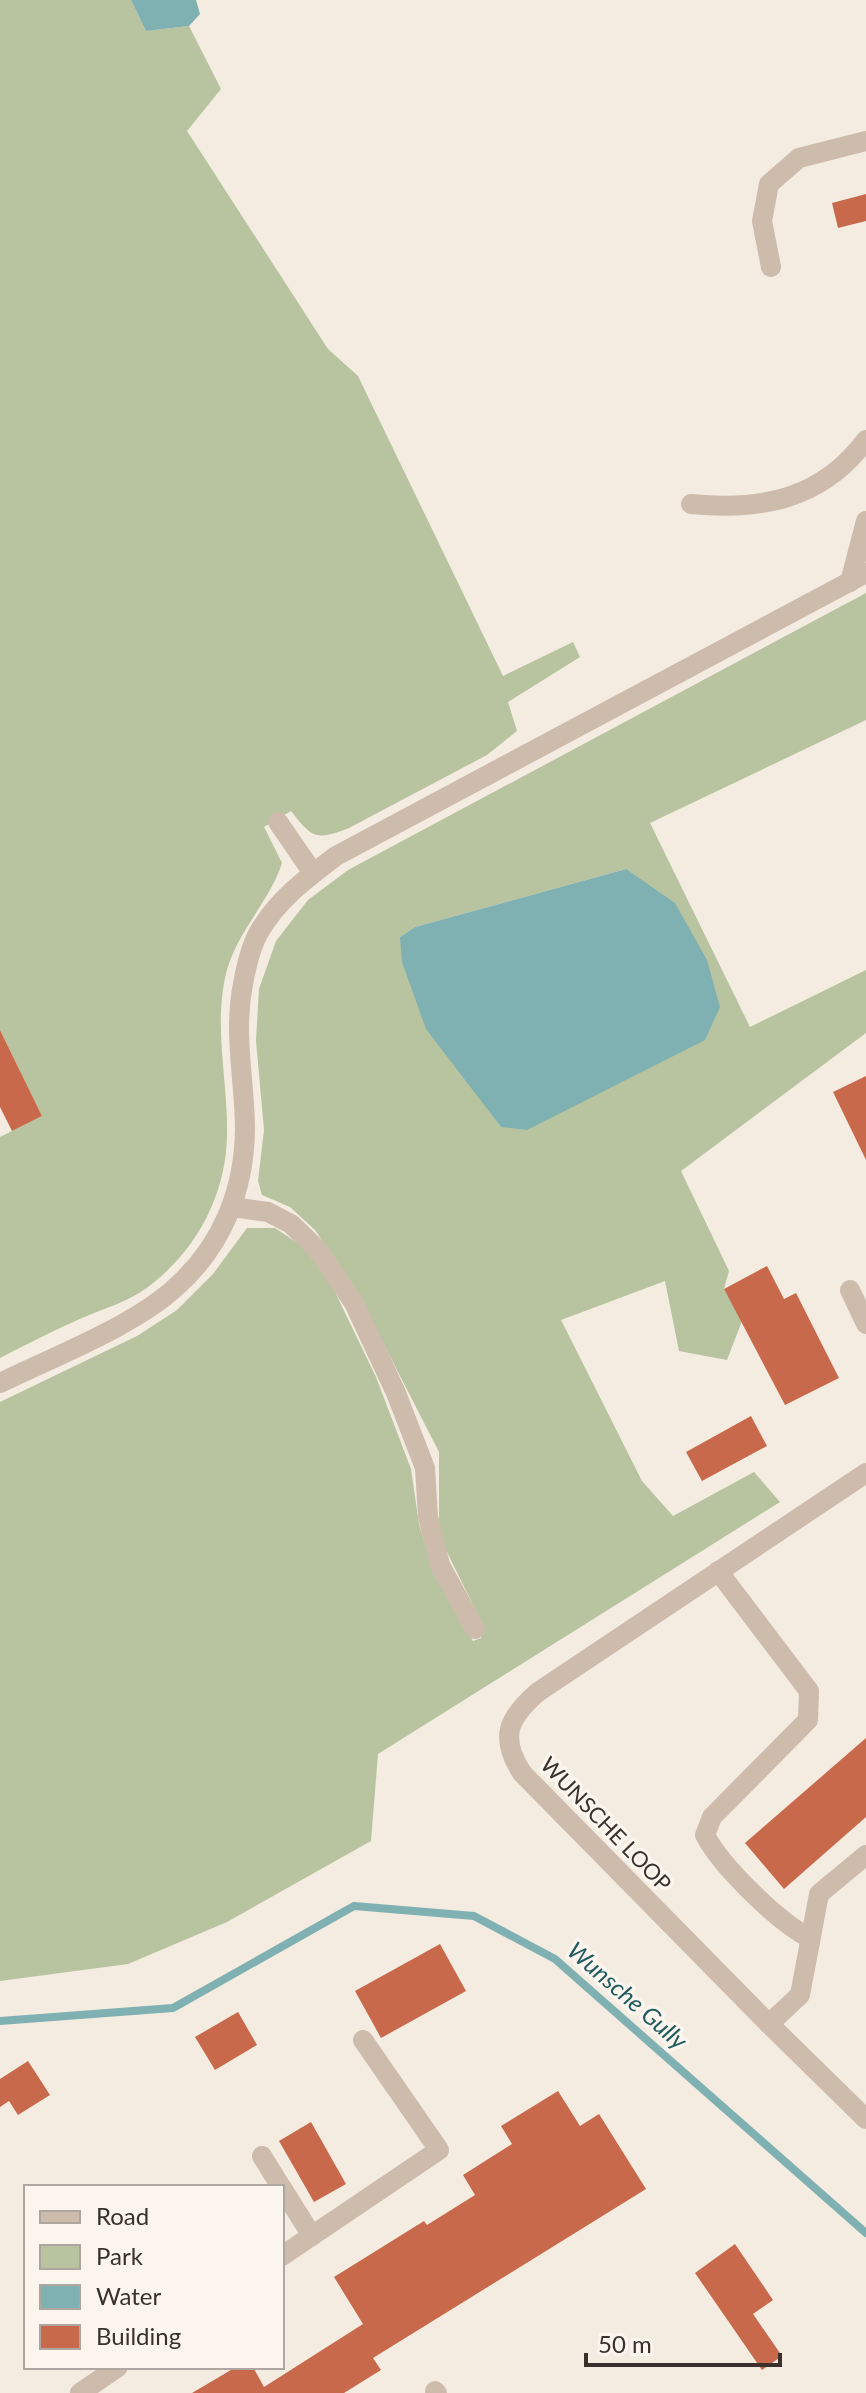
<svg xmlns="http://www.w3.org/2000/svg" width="866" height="2393" viewBox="0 0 866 2393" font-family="Lato,sans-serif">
	<rect width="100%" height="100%" fill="#f4ebe1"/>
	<g fill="#b8c4a0" fill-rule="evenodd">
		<path d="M 0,0 L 131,0 L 146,31 L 189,26 L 221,89 L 187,131 L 328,349 L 358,376 L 503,676 L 573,642 L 580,657 L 508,702 L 517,731 L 487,755 L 349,828 C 316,841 312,838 291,811 L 264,827 L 282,863 C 268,906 232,935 224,983 C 215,1034 228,1084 227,1135 C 226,1195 197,1250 148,1287 C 128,1302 105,1308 82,1318 C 55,1330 27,1344 0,1358 L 0,1137 L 42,1116 L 0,1030 Z"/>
		<path d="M 866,593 L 866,720 L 650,823 L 750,1027 L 866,970 L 866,1033 L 681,1171 L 729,1271 L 724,1289 L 742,1321 L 727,1360 L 679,1351 L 665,1281 L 561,1320 L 642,1481 L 673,1516 L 754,1472 L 780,1502 L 378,1754 L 371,1841 L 227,1922 L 128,1964 L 0,1981 L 0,1402 L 137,1336 L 177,1310 L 213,1274 L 247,1228 L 275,1228 L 305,1248 L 335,1292 L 376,1377 L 411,1469 L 419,1524 L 433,1573 L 473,1641 L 481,1638 L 482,1623 L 439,1536 L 439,1452 L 356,1290 L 315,1230 L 290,1207 L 262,1195 L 258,1181 L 264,1130 L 256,1041 L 259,989 L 276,941 L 308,900 L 348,870 ZM 626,869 L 501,1127 L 484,1103 L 400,937 L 415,927 Z"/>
	</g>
	<g fill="#7fb0b2">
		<path d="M 131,0 L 196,0 L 200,14 L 189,26 L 146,31 Z"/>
		<path d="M 626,869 L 675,903 L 707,960 L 720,1007 L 705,1040 L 527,1130 L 501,1127 L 426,1029 L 402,962 L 400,937 L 415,927 Z"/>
	</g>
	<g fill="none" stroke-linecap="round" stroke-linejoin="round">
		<path stroke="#7fb0b2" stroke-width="8" d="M 0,2021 L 173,2008 L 354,1906 L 474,1916 L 555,1959 L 866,2233"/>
	</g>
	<g fill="#c8694b">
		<path d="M 866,194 L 866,221 L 838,228 L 832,203 Z"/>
		<path d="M 0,1030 L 42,1116 L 12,1131 L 0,1107 Z"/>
		<path d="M 866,1076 L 866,1160 L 833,1092 Z"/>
		<path d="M 767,1266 L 784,1299 L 796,1293 L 839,1378 L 785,1405 L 724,1289 Z"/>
		<path d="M 751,1416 L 767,1446 L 702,1481 L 686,1452 Z"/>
		<path d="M 866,1738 L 866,1817 L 784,1889 L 745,1843 Z"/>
		<path d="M 440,1944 L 466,1991 L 381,2038 L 355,1991 Z"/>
		<path d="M 238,2012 L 257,2045 L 215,2070 L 195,2037 Z"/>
		<path d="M 28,2061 L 50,2095 L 18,2115 L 9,2101 L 0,2107 L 0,2079 Z"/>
		<path d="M 558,2091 L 580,2126 L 599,2114 L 646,2189 L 373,2358 L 381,2370 L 344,2393 L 192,2393 L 236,2367 L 253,2367 L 264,2387 L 363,2324 L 334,2277 L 424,2221 L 427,2225 L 475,2195 L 463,2175 L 512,2144 L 501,2126 Z"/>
		<path d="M 311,2122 L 346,2184 L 314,2202 L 279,2141 Z"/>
		<path d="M 735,2244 L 773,2300 L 753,2314 L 782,2356 L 762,2370 L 695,2273 Z"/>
	</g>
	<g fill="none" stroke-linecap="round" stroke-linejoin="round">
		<g stroke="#cdbbac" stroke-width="20">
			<path d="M 771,267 L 762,221 L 769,184 L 799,158 L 866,141"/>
			<path d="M 691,504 C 762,511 822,499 866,440"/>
			<path d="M 850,582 L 866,521"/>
			<path d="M 278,822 L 313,873"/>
			<path d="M 232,1207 L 268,1212 L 291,1224 L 318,1250 L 354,1303 L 396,1393 L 425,1468 L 428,1517 L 440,1565 L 475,1629"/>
			<path d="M 850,1290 L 866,1324"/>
			<path d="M 0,1383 C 53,1357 134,1326 176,1287 C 222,1246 244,1191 245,1130 C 245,1081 233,1034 243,984 C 246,967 250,948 259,932 C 278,899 307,878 336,856 L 866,573"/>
			<path d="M 866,1473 L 538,1692 C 508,1718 499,1737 522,1773 L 769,2024 L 866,2119"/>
			<path d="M 718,1571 L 809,1691 L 808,1720 L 712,1817 L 705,1835 C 721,1866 778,1922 810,1938"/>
			<path d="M 769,2024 L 800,1995 L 819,1894 L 866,1855"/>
			<path d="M 262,2156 L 281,2187"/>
			<path d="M 282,2188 L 312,2236"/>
			<path d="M 282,2256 L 439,2150 L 363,2040"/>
			<path d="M 435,2391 L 437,2393"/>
			<path d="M 80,2393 L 118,2367"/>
		</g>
	</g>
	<g text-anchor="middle" stroke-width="7" stroke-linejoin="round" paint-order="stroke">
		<g font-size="22" fill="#3b302b" stroke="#fbf5ee">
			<text transform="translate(606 1824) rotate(46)" y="8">WUNSCHE LOOP</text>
		</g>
		<g font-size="24" font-style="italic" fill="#1f5a5e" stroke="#fbf5ee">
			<text transform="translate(627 1996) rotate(41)" y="8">Wunsche Gully</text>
		</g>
	</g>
	<rect x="24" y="2185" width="260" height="184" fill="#fbf5ee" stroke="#aea6a0" stroke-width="2"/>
	<rect x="40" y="2211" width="40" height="12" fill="#cdbbac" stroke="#aea6a0" stroke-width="2"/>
	<text x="96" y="2225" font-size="24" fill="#3b302b">Road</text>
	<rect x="40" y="2245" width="40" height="24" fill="#b8c4a0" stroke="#aea6a0" stroke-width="2"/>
	<text x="96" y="2265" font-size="24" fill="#3b302b">Park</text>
	<rect x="40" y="2285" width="40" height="24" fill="#7fb0b2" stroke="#aea6a0" stroke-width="2"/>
	<text x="96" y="2305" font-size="24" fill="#3b302b">Water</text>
	<rect x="40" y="2325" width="40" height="24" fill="#c8694b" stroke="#aea6a0" stroke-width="2"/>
	<text x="96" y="2345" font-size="24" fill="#3b302b">Building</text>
	<path d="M586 2353v12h194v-12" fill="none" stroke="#3b302b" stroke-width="4"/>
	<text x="598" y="2353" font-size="24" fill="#3b302b" stroke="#fbf5ee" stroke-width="6" paint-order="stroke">50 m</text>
</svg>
